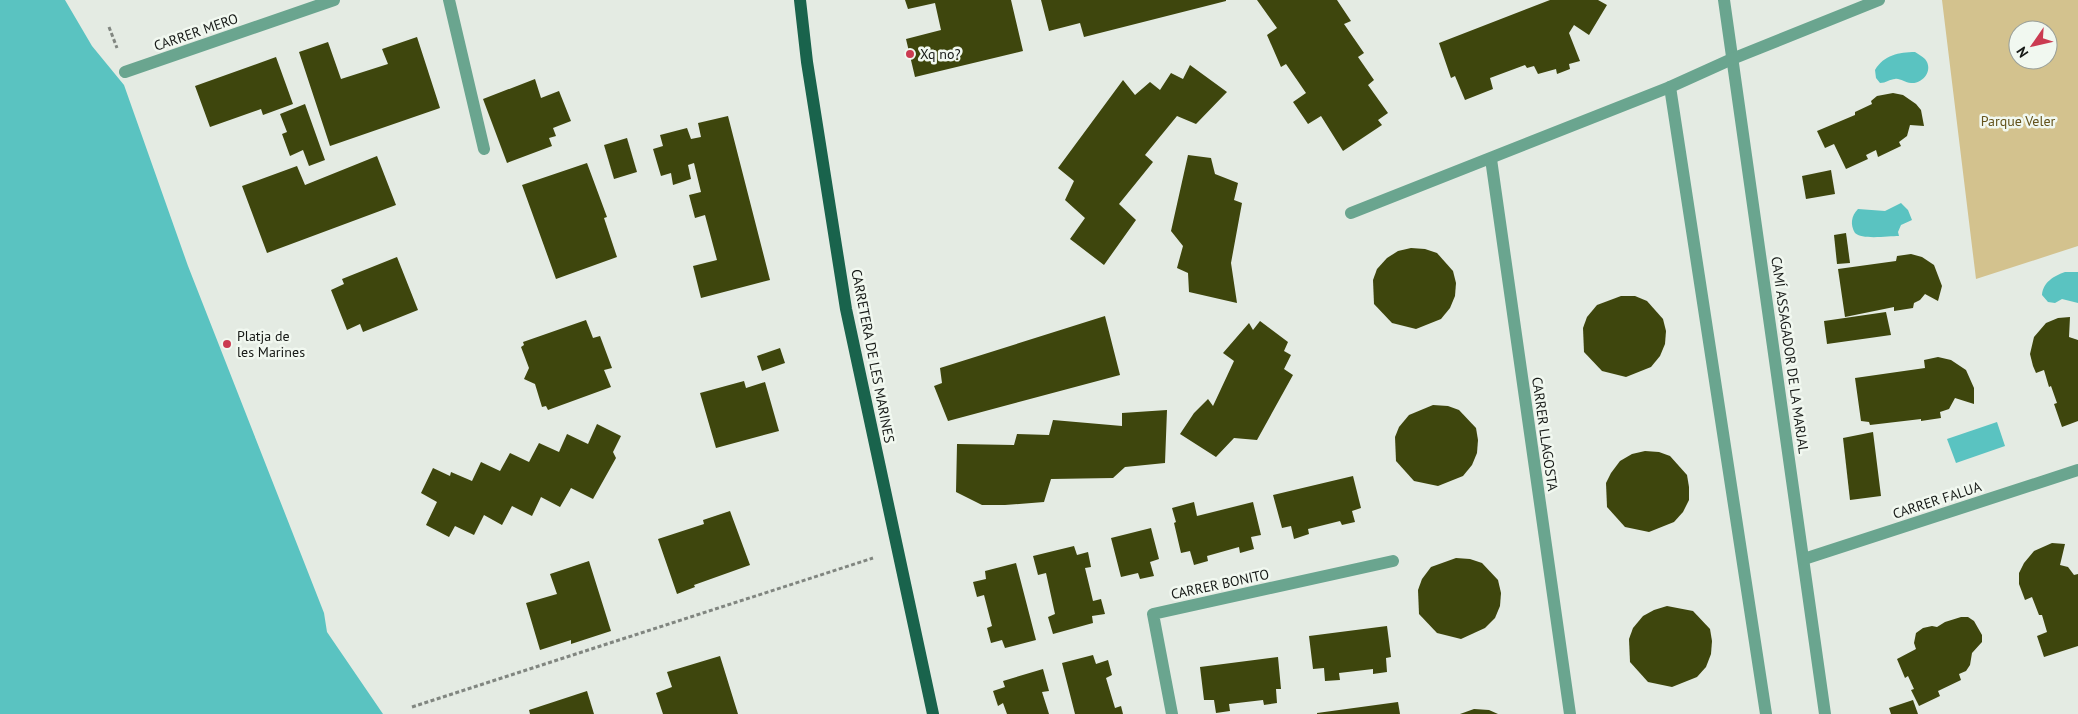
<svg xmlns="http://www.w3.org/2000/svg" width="2078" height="714" viewBox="0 0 2078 714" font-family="'PT Sans',sans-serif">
	<rect width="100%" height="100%" fill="#e4ebe3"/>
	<path fill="#d3c28e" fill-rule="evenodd" d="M 1942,0 L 2078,0 L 2078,246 L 1976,279 ZM 2018,30 L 2048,30 L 2048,60 L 2018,60 Z"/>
	<g fill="#5ac3c1">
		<path d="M 0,0 L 65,0 L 92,46 L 124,85 L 188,266 L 324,613 L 327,632 L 383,714 L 0,714 Z"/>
		<path d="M 1915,52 C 1918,54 1922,56 1925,59 C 1934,70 1923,84 1911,83 C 1905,83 1900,78 1895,79 C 1890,79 1886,83 1880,83 L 1876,78 L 1875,70 C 1884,55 1899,52 1915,52 Z"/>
		<path d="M 1901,203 L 1908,210 L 1912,220 L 1901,225 L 1898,232 L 1899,236 C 1888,236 1862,240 1855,233 C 1850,225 1851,216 1858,209 L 1885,211 Z"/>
		<path d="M 2065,272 L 2078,272 L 2078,303 L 2062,299 L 2055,303 L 2048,302 L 2042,295 C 2043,282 2054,276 2065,272 Z"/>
		<path d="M 1997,422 L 2005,446 L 1956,463 L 1947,439 Z"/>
	</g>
	<g fill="#3e460d">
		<path d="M 905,0 L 1011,0 L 1023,51 L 915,77 L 906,39 L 941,30 L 935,3 L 908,9 Z"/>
		<path d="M 1041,0 L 1226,0 L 1226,1 L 1084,37 L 1080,23 L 1049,31 Z"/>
		<path d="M 1257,0 L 1337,0 L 1351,21 L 1344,24 L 1364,53 L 1358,57 L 1374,80 L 1368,85 L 1388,113 L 1378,120 L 1382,125 L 1343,151 L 1321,116 L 1308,124 L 1293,102 L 1306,93 L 1286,64 L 1281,67 L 1267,35 L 1277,28 Z"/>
		<path d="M 1550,0 L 1598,0 L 1607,5 L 1589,35 L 1574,25 L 1569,33 L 1580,61 L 1569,64 L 1570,69 L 1557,74 L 1556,69 L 1538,74 L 1534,66 L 1527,68 L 1525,65 L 1490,78 L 1493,89 L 1465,100 L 1455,76 L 1451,78 L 1439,43 Z"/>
		<path d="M 417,37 L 440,108 L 330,146 L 299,52 L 328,42 L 341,79 L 388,64 L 382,49 Z"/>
		<path d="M 276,57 L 293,104 L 263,115 L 261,109 L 210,127 L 195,86 Z"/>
		<path d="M 1190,65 L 1227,92 L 1196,124 L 1177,116 L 1145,155 L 1153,162 L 1119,204 L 1136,220 L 1104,265 L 1070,239 L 1085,218 L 1065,200 L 1074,181 L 1058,168 L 1123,80 L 1135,95 L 1150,82 L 1160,90 L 1171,73 L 1183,79 Z"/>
		<path d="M 535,79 L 541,98 L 559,91 L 571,121 L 553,128 L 556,136 L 549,138 L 552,146 L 507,163 L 483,99 Z"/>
		<path d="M 1893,93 L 1903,95 L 1916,104 L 1921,110 L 1924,126 L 1910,125 L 1907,136 L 1899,142 L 1901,146 L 1878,157 L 1876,150 L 1866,155 L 1868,159 L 1846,169 L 1834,144 L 1825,148 L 1817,131 L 1855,115 L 1855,112 L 1872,104 L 1871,101 L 1877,96 Z"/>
		<path d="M 305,104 L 325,160 L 309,166 L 303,150 L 290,156 L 282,134 L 287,132 L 280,114 Z"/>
		<path d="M 728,116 L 770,280 L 701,298 L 693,266 L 717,260 L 705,215 L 695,218 L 689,195 L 701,192 L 694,163 L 688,165 L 691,179 L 673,185 L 671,173 L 661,176 L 653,149 L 663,146 L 660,135 L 687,128 L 691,139 L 701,137 L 698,123 Z"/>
		<path d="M 627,138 L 637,172 L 614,179 L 604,145 Z"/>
		<path d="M 1188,155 L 1211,158 L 1215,174 L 1238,183 L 1234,200 L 1242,203 L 1231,263 L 1237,303 L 1189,292 L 1188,273 L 1177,268 L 1183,246 L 1171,231 Z"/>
		<path d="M 377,156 L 396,205 L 267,253 L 242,186 L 297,166 L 305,185 Z"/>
		<path d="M 587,163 L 607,217 L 604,218 L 617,257 L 556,279 L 522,185 Z"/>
		<path d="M 1831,170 L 1835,194 L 1806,199 L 1802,176 Z"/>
		<path d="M 1846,233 L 1850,263 L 1837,264 L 1834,235 Z"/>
		<path d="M 1411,248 L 1425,249 L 1437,253 L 1453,271 L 1456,283 L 1455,296 L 1450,308 L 1441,319 L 1416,329 L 1392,323 L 1374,304 L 1373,280 L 1377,269 L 1387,258 L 1398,251 Z"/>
		<path d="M 1911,254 L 1922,257 L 1934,265 L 1942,286 L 1938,301 L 1925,294 L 1920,300 L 1914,303 L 1913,308 L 1894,311 L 1894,307 L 1845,317 L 1838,269 L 1896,261 L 1897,256 Z"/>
		<path d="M 397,257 L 418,310 L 363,332 L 360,324 L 347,330 L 331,290 L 344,284 L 342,279 Z"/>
		<path d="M 1621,296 L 1635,296 L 1647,301 L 1663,319 L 1666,331 L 1665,344 L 1660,356 L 1651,367 L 1626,377 L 1602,371 L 1584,352 L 1583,328 L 1587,317 L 1597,305 Z"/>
		<path d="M 1886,312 L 1891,335 L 1827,344 L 1824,321 Z"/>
		<path d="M 1105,316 L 1120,375 L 948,421 L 934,386 L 942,383 L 940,368 Z"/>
		<path d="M 2070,317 L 2069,337 L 2078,340 L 2078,421 L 2062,427 L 2054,404 L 2057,403 L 2051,386 L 2049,387 L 2044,370 L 2036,373 L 2033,366 L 2030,354 L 2034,337 L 2046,323 L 2058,318 Z"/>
		<path d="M 586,320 L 593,338 L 600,336 L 612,368 L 604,370 L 611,387 L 548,410 L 546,406 L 542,407 L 535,384 L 524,379 L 529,368 L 521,347 L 524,345 L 523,342 Z"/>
		<path d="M 1260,321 L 1288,342 L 1284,351 L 1291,355 L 1284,369 L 1293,375 L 1257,440 L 1234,438 L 1216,457 L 1180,434 L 1194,413 L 1208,399 L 1213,406 L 1234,361 L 1223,353 L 1249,323 L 1253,330 Z"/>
		<path d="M 780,348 L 785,363 L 762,371 L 757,356 Z"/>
		<path d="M 1938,357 L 1951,360 L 1966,370 L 1974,388 L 1974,404 L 1955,398 L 1949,409 L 1940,412 L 1941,418 L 1921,421 L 1921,419 L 1870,425 L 1869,422 L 1861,421 L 1855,378 L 1925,368 L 1924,360 Z"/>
		<path d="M 744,381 L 746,388 L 765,382 L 779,431 L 716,448 L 700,393 Z"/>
		<path d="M 1433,405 L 1448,406 L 1459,410 L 1476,428 L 1478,440 L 1477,453 L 1472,465 L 1463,476 L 1438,486 L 1414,481 L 1396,461 L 1395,437 L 1399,427 L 1409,415 Z"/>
		<path d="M 1167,410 L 1165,463 L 1125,467 L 1113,478 L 1051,479 L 1044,502 L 1005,505 L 982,505 L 956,492 L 957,444 L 1014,445 L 1017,434 L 1049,435 L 1053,420 L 1122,426 L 1122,413 Z"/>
		<path d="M 597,424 L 621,436 L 613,452 L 616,458 L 593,499 L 571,488 L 560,507 L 541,497 L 532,516 L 512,506 L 502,525 L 484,515 L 474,535 L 455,526 L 449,537 L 426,525 L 437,502 L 421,493 L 433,468 L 450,476 L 451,472 L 472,481 L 481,462 L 500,471 L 510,453 L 529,462 L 539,443 L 559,452 L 567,434 L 588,444 Z"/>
		<path d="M 1873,432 L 1881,496 L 1850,500 L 1843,438 Z"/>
		<path d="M 1645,451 L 1659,452 L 1670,456 L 1687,475 L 1689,487 L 1689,500 L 1683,512 L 1674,522 L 1649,532 L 1625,527 L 1607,507 L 1606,483 L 1611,473 L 1620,461 L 1632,454 Z"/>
		<path d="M 1353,476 L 1361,508 L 1352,511 L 1355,522 L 1342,525 L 1340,521 L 1308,529 L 1309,534 L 1294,539 L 1291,526 L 1282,528 L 1273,495 Z"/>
		<path d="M 1194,502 L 1197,516 L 1253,502 L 1261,535 L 1251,537 L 1254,549 L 1240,553 L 1239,547 L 1207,556 L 1208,561 L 1194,565 L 1190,551 L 1181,553 L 1174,523 L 1176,522 L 1172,508 Z"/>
		<path d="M 730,511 L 750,565 L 694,585 L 695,587 L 677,594 L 658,539 L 704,524 L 703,520 Z"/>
		<path d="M 1151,528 L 1159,559 L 1150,562 L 1154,576 L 1140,579 L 1138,573 L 1121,577 L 1111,538 Z"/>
		<path d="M 2052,543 L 2065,544 L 2060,565 L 2068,567 L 2074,575 L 2078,574 L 2078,646 L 2044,657 L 2037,636 L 2047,632 L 2042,615 L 2039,615 L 2032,597 L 2025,600 L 2019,584 L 2019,573 L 2024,563 L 2034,551 Z"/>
		<path d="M 1074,546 L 1077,555 L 1088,552 L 1091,567 L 1085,568 L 1093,601 L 1101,599 L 1105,614 L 1092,616 L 1093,623 L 1053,634 L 1048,617 L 1055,614 L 1046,573 L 1038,575 L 1033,556 Z"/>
		<path d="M 1456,558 L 1470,559 L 1482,563 L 1498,580 L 1501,593 L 1500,606 L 1495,618 L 1485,628 L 1461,639 L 1437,633 L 1419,614 L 1418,590 L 1422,579 L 1431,567 Z"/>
		<path d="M 589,561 L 611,631 L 571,644 L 571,640 L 540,650 L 526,603 L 557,594 L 550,574 Z"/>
		<path d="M 1016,563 L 1036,640 L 1005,648 L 1002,640 L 991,643 L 987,628 L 992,626 L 984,595 L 977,597 L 973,582 L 986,579 L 985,571 Z"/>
		<path d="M 1667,606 L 1693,611 L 1710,629 L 1712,641 L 1711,654 L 1706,667 L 1697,677 L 1672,687 L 1648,682 L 1630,662 L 1629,639 L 1633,628 L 1643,616 L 1654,610 Z"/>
		<path d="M 1961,617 L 1968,617 L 1974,621 L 1982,635 L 1982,642 L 1972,653 L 1970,665 L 1966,671 L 1959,674 L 1961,680 L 1938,691 L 1940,696 L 1919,706 L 1911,690 L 1914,689 L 1908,676 L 1905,678 L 1897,659 L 1916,649 L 1914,643 L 1916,633 L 1923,628 L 1932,626 L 1937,627 L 1945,622 Z"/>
		<path d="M 1387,626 L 1391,657 L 1386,658 L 1387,672 L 1373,674 L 1373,669 L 1339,673 L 1340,680 L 1325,681 L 1324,668 L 1313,669 L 1309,636 Z"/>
		<path d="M 1093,655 L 1096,664 L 1108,660 L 1112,675 L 1106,678 L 1115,708 L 1121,706 L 1123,714 L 1075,714 L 1062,663 Z"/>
		<path d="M 720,656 L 738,714 L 663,714 L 656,693 L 672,687 L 667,672 Z"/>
		<path d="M 1278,657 L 1281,689 L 1276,689 L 1277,703 L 1264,705 L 1263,700 L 1229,704 L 1230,711 L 1216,713 L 1214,700 L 1204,700 L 1200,667 Z"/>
		<path d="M 1043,669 L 1049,691 L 1042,692 L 1049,714 L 1007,714 L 1003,703 L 998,706 L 993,691 L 1005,687 L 1003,681 Z"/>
		<path d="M 587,691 L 594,714 L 530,714 L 529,710 Z"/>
		<path d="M 1913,700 L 1918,714 L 1891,714 L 1889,708 Z"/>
		<path d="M 1398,702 L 1400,714 L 1317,714 L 1317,713 Z"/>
		<path d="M 1474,709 L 1489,710 L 1498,714 L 1460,714 Z"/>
	</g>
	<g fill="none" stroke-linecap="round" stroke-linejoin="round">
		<g stroke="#818680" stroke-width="3" stroke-dasharray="4 2.5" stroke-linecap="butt">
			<path d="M 109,27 L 117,48"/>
			<path d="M 412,707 L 873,558"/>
		</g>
		<g stroke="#6aa58f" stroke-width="12">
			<path d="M 449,0 L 484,149"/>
			<path d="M 1724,0 L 1825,714"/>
			<path d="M 125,72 L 334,0"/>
			<path d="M 1670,87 L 1766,714"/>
			<path d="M 1491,159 L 1570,714"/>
			<path d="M 1351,213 L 1670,87 L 1732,59 L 1879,0"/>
			<path d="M 1804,559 L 2078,470"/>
			<path d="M 1172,714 L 1153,614 L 1393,561"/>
		</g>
		<path stroke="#19634c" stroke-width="12" d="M 800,0 L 807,62 L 846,309 L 933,714"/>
	</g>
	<g fill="#cb3b51" stroke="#f1f8f0" stroke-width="2">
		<circle cx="910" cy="54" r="5"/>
		<circle cx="227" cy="344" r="5"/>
	</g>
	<g text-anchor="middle" stroke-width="5" stroke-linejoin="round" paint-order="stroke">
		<g font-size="14" fill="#161916" stroke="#f1f8f0">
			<text transform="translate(196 32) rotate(-19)" y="5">CARRER MERO</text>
			<text transform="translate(1790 355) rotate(82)" y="5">CAMÍ ASSAGADOR DE LA MARJAL</text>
			<text transform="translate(873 356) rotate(79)" y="5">CARRETERA DE LES MARINES</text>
			<text transform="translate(1545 434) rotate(82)" y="5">CARRER LLAGOSTA</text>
			<text transform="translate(1937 500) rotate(-18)" y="5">CARRER FALUA</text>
			<text transform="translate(1220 584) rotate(-12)" y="5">CARRER BONITO</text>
		</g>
		<g font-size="14" fill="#161916" stroke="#f1f8f0" text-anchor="start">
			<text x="920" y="59">Xq no?</text>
			<text x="237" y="341">Platja de<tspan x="237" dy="16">les Marines</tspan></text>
		</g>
		<g font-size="14" fill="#64531c" stroke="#f1f8f0">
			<text x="2018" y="126">Parque Veler</text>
		</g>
	</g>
	<g transform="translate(2033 45) rotate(236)"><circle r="24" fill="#f1f8f0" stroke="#999f99"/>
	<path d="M0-4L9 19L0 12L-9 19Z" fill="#cb3b51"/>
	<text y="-8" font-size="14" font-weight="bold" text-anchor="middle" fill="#161916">N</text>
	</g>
</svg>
